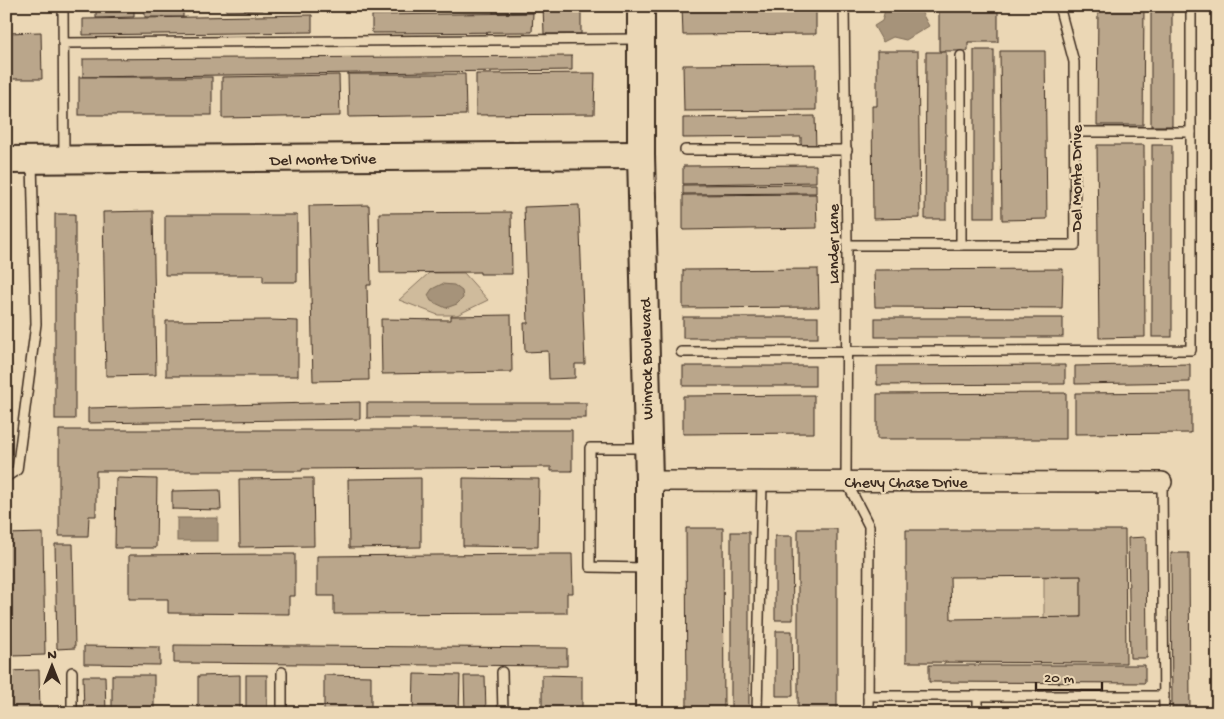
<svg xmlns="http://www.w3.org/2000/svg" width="1224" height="719" viewBox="0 0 1224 719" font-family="'Gochi Hand',sans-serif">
	<rect width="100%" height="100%" fill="#ebd7b5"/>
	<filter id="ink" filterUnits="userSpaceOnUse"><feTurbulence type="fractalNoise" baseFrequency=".02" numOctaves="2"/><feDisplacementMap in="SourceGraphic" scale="10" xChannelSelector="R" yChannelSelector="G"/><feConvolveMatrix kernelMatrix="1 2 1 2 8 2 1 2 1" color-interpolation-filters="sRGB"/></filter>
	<g filter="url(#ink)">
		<g fill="#cfbb9c" stroke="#85725d">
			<path d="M 429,273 L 464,273 L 488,300 L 457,315 L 438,315 L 399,300 Z"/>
			<path d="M 1081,576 L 1081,617 L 1044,618 L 1044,577 Z"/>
		</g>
		<g fill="#a6937a" stroke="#7b6955">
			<path d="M 886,6 L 918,6 L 929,26 L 906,40 L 893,37 L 883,42 L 874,26 L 882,21 Z"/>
			<path d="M 442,284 L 454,285 L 462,291 L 463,298 L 457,304 L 446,308 L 431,301 L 428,295 L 432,289 Z"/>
			<rect x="177" y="518" width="41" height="23"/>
		</g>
		<g fill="#baa68b" stroke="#3b2a1e" fill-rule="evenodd">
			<path d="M 96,6 L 134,6 L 134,17 L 96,18 Z"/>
			<rect x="145" y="6" width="38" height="11"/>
			<path d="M 226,6 L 263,6 L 263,10 L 226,11 Z"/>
			<path d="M 275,6 L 312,6 L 312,10 L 275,11 Z"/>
			<path d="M 366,6 L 403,6 L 403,8 L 366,9 Z"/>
			<rect x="414" y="6" width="36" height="2"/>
			<rect x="493" y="6" width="40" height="7"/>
			<path d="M 543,6 L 581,6 L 581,34 L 544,34 Z"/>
			<path d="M 682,6 L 816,6 L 816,34 L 683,35 Z"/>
			<path d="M 982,6 L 998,8 L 998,42 L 968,42 L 968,51 L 939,51 L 939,7 Z"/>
			<path d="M 1098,6 L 1144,6 L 1143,125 L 1097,125 Z"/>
			<rect x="1151" y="6" width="21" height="120"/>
			<path d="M 533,13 L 532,32 L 372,33 L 372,15 Z"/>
			<path d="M 312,15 L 312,32 L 83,35 L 83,19 Z"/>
			<path d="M 41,32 L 42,79 L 6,79 L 6,33 Z"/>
			<rect x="974" y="50" width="20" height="167"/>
			<path d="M 877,51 L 918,51 L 920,218 L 873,219 L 872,106 L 877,106 Z"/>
			<path d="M 1000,51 L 1045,51 L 1047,219 L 1002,220 Z"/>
			<path d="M 926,52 L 946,52 L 946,219 L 925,219 Z"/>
			<path d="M 572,56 L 572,70 L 83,77 L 83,59 Z"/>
			<path d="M 816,64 L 816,110 L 684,111 L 683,65 Z"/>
			<path d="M 595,73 L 594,114 L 476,115 L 476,74 Z"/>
			<path d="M 348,74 L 465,74 L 466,115 L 349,117 Z"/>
			<path d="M 339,75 L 340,116 L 222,118 L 222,77 Z"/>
			<rect x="79" y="77" width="133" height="38"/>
			<path d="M 815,116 L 816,148 L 801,149 L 801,137 L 683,138 L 683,118 Z"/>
			<path d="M 1097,145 L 1144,145 L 1145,337 L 1099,338 Z"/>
			<rect x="1152" y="145" width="20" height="192"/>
			<path d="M 816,165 L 816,182 L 683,184 L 683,166 Z"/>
			<path d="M 816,184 L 816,193 L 683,194 L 683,185 Z"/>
			<path d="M 816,194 L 817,228 L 683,230 L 683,195 Z"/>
			<path d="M 369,205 L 371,285 L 367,285 L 369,380 L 313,381 L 309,206 Z"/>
			<path d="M 579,205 L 585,364 L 575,364 L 575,378 L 549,379 L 548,351 L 525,352 L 524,323 L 528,323 L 524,207 Z"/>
			<path d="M 153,211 L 156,375 L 106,376 L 103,212 Z"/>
			<path d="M 511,212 L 512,274 L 480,274 L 480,272 L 380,273 L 379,213 Z"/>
			<rect x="55" y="214" width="20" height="205"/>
			<path d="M 165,215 L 297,215 L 297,282 L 263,282 L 263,275 L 165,275 Z"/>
			<path d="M 818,269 L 819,307 L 683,308 L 683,270 Z"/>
			<path d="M 1063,269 L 1062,308 L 875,307 L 874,270 Z"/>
			<path d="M 511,315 L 512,372 L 382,374 L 381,319 L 451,320 L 451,316 Z"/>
			<rect x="683" y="317" width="135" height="21"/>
			<rect x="875" y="318" width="188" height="19"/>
			<path d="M 270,320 L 298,321 L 298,376 L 166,376 L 166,321 Z"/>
			<path d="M 1190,364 L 1190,382 L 1075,384 L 1075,366 Z"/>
			<path d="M 1065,365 L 1065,384 L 877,385 L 877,366 Z"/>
			<rect x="683" y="366" width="132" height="20"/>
			<path d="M 1191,392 L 1191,433 L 1075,434 L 1075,393 Z"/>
			<path d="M 1066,393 L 1066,439 L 877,439 L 877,394 Z"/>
			<path d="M 814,395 L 814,433 L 683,434 L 683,396 Z"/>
			<path d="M 360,402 L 360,419 L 88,423 L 88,408 Z"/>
			<rect x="367" y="403" width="219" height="15"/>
			<path d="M 59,430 L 572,430 L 572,471 L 551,471 L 551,467 L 302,469 L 302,471 L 96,471 L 96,516 L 89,516 L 88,536 L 59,536 Z"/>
			<path d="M 116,478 L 157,479 L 156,548 L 115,548 Z"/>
			<path d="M 313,478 L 314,546 L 240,547 L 239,479 Z"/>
			<path d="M 421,478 L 421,547 L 349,548 L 348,479 Z"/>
			<path d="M 463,478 L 539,479 L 538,547 L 463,546 Z"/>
			<path d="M 220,490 L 221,510 L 172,509 L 172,491 Z"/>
			<path d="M 686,528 L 723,528 L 724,713 L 687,713 Z"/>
			<rect x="798" y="529" width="39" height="184"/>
			<path d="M 906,530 L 1125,530 L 1126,663 L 906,662 ZM 1081,576 L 1081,617 L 951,619 L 950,577 Z"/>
			<rect x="731" y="532" width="18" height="181"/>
			<path d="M 43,533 L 45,655 L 12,656 L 11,587 L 6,587 L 6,534 Z"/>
			<path d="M 775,536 L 792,536 L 793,620 L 775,620 Z"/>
			<path d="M 1146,537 L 1147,658 L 1130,658 L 1128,538 Z"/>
			<path d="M 55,544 L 73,544 L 75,648 L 57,649 Z"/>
			<path d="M 1171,553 L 1189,553 L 1190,713 L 1172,713 Z"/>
			<path d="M 270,554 L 295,554 L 295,596 L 289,596 L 289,614 L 168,613 L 168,599 L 129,599 L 129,555 Z"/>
			<path d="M 551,554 L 572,554 L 573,593 L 567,593 L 567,613 L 334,614 L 334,596 L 317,596 L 317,556 Z"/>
			<path d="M 776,631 L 792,631 L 793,696 L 776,696 Z"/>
			<path d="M 174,645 L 567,648 L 567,666 L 174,663 Z"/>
			<path d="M 84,646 L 160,647 L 160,665 L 84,664 Z"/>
			<path d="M 929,665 L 1145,665 L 1145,683 L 929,682 Z"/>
			<path d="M 39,670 L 40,713 L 6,713 L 6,671 Z"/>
			<path d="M 414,674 L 460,675 L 459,713 L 413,713 Z"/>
			<rect x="112" y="675" width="42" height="38"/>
			<path d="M 240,675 L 240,713 L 198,713 L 198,676 Z"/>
			<rect x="246" y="675" width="21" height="38"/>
			<path d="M 324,675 L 371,676 L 371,713 L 324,713 Z"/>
			<path d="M 542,675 L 582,676 L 582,713 L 542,713 Z"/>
			<path d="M 83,676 L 105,676 L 106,713 L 84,713 Z"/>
			<path d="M 464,676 L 485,676 L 486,713 L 465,713 Z"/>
			<path d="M 910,710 L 961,711 L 961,713 L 910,713 Z"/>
			<path d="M 1145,710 L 1145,713 L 990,713 L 990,711 Z"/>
		</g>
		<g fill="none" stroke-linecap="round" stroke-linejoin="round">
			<defs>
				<g id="lane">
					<path d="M 63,6 L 64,158"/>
					<path d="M 844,6 L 847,245 L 846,481 L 869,526 L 868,713"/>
					<path d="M 63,43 L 639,39"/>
					<path d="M 961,56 L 961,245"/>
					<path d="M 1074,132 L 1191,132"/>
					<path d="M 685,150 L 847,150"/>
					<path d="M 847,245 L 1075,245 L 1074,62 L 1059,6"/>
					<path d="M 681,352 L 1191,350 L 1191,6"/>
					<path d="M 645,448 L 590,448 L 590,567 L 646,568"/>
					<path d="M 6,477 L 17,470 L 36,324 L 32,162"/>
					<path d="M 1162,482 L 1164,713"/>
					<path d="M 72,672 L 72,713"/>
					<path d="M 282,672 L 282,713"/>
					<path d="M 502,672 L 503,713"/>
					<path d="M 868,696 L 1164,696"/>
					<path d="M 978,696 L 978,713"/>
					<path d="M 757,713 L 762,481"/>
				</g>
				<path id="street" d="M 649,481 L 1162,482"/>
				<g id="secondary">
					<path d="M 641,6 L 641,155 L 649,481 L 649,713"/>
					<path d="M 6,160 L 641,155"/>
				</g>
			</defs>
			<use href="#lane" stroke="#3b2a1e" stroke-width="12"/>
			<use href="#street" stroke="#3b2a1e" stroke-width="22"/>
			<use href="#secondary" stroke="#3b2a1e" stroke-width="30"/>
			<use href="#lane" stroke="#ebd7b5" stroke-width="9"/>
			<use href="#street" stroke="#ebd7b5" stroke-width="19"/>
			<use href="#secondary" stroke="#ebd7b5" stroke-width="26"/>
		</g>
	</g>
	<g text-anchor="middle" stroke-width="4.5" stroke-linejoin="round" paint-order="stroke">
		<g font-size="16" fill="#3b2a1e" stroke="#ebd7b5">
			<text transform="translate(323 158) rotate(-1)" y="6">Del Monte Drive</text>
			<text transform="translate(1075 178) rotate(-90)" y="6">Del Monte Drive</text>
			<text transform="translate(832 244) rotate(-90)" y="6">Lander Lane</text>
			<text transform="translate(645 359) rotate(-91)" y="6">Winrock Boulevard</text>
			<text x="906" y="487">Chevy Chase Drive</text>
		</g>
	</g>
	<rect width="1224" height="719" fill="none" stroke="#ebd7b5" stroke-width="25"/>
	<rect x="12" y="12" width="1199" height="694" fill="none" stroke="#3b2a1e" stroke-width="2" filter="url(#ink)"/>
	<g transform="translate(52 666)" stroke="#ebd7b5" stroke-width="4" paint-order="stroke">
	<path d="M0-4L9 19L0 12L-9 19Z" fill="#3b2a1e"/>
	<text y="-8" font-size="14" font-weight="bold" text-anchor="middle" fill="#3b2a1e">N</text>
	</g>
	<path d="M1036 682v8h66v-8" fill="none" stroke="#3b2a1e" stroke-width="2.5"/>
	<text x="1044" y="682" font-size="15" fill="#3b2a1e" stroke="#ebd7b5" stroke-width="4" paint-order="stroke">20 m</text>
</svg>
